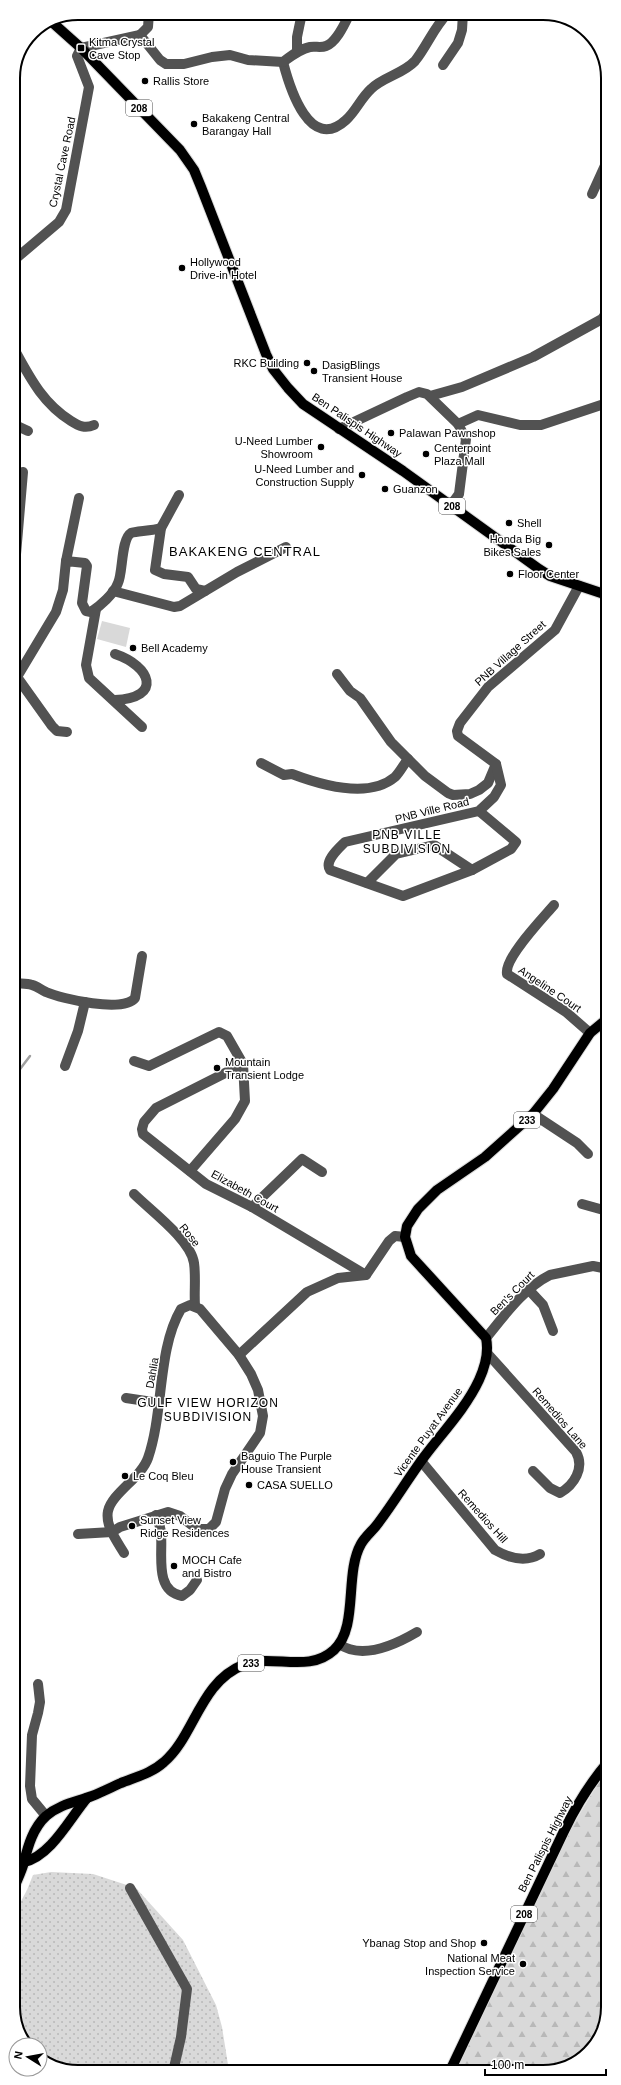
<svg xmlns="http://www.w3.org/2000/svg" width="621" height="2085" viewBox="0 0 621 2085" font-family="Arial,sans-serif">
	<defs>
		<pattern id="grass-dots" width="8" height="8" patternUnits="userSpaceOnUse"><rect width="8" height="8" fill="#d9d9d9"/><path d="M2 2h.1M6 6h.1" fill="none" stroke="#b8b8b8" stroke-width="1.8" stroke-linecap="round"/></pattern>
		<pattern id="forest-firs" width="22" height="20" patternUnits="userSpaceOnUse"><rect width="22" height="20" fill="#d9d9d9"/><path d="M5 1l3.5 6h-7zM16 11l3.5 6h-7z" fill="#b8b8b8"/></pattern>
	</defs>
	<rect width="100%" height="100%" fill="#fff"/>
	<path fill="url(#grass-dots)" d="M 51,1872 L 93,1874 L 136,1888 L 183,1940 L 216,2005 L 222,2027 L 229,2071 L 74,2072 L 40,2058 L 40,2045 L 29,2045 L 14,2020 L 14,1914 L 27,1890 L 33,1875 Z"/>
	<path fill="url(#forest-firs)" d="M 608,1770 L 608,2007 L 592,2050 L 556,2071 L 455,2071 L 558,1850 L 600,1780 Z"/>
	<path fill="#d9d9d9" d="M 102,621 L 130,628 L 126,647 L 97,639 Z"/>
	<g fill="none" stroke-linecap="round" stroke-linejoin="round">
		<path stroke="#a0a0a0" stroke-width="2.5" d="M 14,1077 L 30,1056"/>
		<defs>
			<g id="major">
				<path d="M 53,23 L 81,48 L 180,150 L 194,170 L 201,187 L 266,354 L 273,369 L 288,388 L 303,404 L 403,471 L 539,569 L 550,576 L 607,595"/>
				<path d="M 24,1862 C 51,1856 70,1818 87,1798"/>
				<path d="M 14,1888 C 17,1880 22,1871 24,1862 C 28,1846 33,1828 46,1816 C 60,1804 76,1802 92,1796 C 102,1792 112,1787 121,1783 C 136,1777 152,1773 164,1762 C 194,1737 200,1682 243,1665 C 272,1653 308,1674 334,1650 C 359,1627 344,1574 361,1544 C 365,1537 371,1532 376,1526 C 393,1504 407,1480 424,1457 C 442,1433 466,1408 479,1380 C 485,1367 489,1352 486,1338 L 411,1256 L 405,1237 L 407,1226 L 418,1209 L 437,1190 L 485,1157 L 533,1114 L 553,1089 L 590,1033 L 607,1019"/>
				<path d="M 450,2071 L 564,1831 C 576,1806 590,1783 608,1762"/>
			</g>
		</defs>
		<use href="#major" stroke="#dbdbdb" stroke-width="12"/>
		<g stroke="#525252" stroke-width="10">
			<path d="M 140,35 L 148,27 L 149,13"/>
			<path d="M 297,52 L 297,37 L 302,13"/>
			<path d="M 283,62 C 290,89 310,153 346,120 C 356,111 361,98 371,89 C 383,77 403,74 415,61 C 427,46 434,27 448,13"/>
			<path d="M 283,62 C 291,56 300,49 310,47 C 315,46 321,48 326,46 C 337,42 345,23 350,13"/>
			<path d="M 443,65 L 458,43 L 462,30 L 463,13"/>
			<path d="M 592,194 L 607,161"/>
			<path d="M 13,261 L 59,222 L 66,210 L 89,87 L 77,56 L 81,48 L 140,35 L 160,60 L 166,64 L 184,64 L 212,57 L 230,55 L 248,60 L 283,62"/>
			<path d="M 13,347 C 29,376 42,403 71,421 C 79,426 85,429 94,425"/>
			<path d="M 13,364 L 13,372"/>
			<path d="M 430,396 L 462,387 L 533,357 L 602,319 L 607,312"/>
			<path d="M 13,424 L 28,431"/>
			<path d="M 458,424 L 478,415 L 520,425 L 541,425 L 607,403"/>
			<path d="M 339,429 L 407,397 L 419,392 L 427,394 L 458,424 L 466,439 L 459,494 L 451,505"/>
			<path d="M 179,495 L 161,528 L 155,570 L 164,574 L 188,577 L 196,589 L 205,591"/>
			<path d="M 66,561 L 79,498"/>
			<path d="M 13,569 L 15,566 L 23,472"/>
			<path d="M 113,591 L 174,607 L 180,606 L 237,572 L 286,547"/>
			<path d="M 96,609 L 86,665 L 89,678 L 142,727"/>
			<path d="M 115,654 C 151,666 163,698 115,700"/>
			<path d="M 13,674 L 17,677 L 56,612 L 63,590 L 66,561 L 85,563 L 87,566 L 82,603 L 86,611 L 91,612 C 100,606 114,594 118,583 C 123,573 121,539 131,533 C 136,531 152,531 161,528"/>
			<path d="M 337,674 L 350,691 L 360,698 L 391,742 L 425,776 L 448,793 L 453,795 L 470,794 L 479,790 L 488,783 L 496,764"/>
			<path d="M 17,677 L 52,726 L 57,731 L 67,732"/>
			<path d="M 261,763 L 284,775 L 292,774 C 321,785 369,799 395,777 C 400,772 404,764 408,759"/>
			<path d="M 479,811 L 516,842 L 511,849 L 472,870 L 403,896 L 330,870 C 324,861 339,848 345,842 L 479,811 L 494,797 L 501,785 L 496,764 L 458,736 L 457,731 L 460,723 L 488,687 L 555,630 L 579,586"/>
			<path d="M 367,883 L 396,854 L 434,845 L 472,870"/>
			<path d="M 554,905 C 543,918 504,958 507,974 L 566,1012 L 590,1033"/>
			<path d="M 14,983 C 20,984 26,983 32,985 C 37,986 41,990 46,992 C 62,999 124,1013 135,998 L 142,956"/>
			<path d="M 134,1061 L 149,1066 L 219,1032 L 227,1036 L 243,1064 L 245,1101 L 235,1119 L 190,1171"/>
			<path d="M 243,1064 L 156,1108 L 144,1122 L 142,1129 L 143,1134 L 206,1184 L 252,1207 L 366,1275"/>
			<path d="M 65,1066 L 78,1031 L 85,1002"/>
			<path d="M 533,1114 L 577,1143 L 588,1154"/>
			<path d="M 134,1194 C 150,1210 191,1240 194,1263 C 196,1277 194,1292 195,1306"/>
			<path d="M 582,1204 L 607,1211"/>
			<path d="M 252,1207 L 302,1159 L 322,1172"/>
			<path d="M 529,1290 L 543,1305 L 553,1331"/>
			<path d="M 486,1338 C 504,1316 524,1288 550,1275 L 593,1266 L 608,1269"/>
			<path d="M 487,1353 L 576,1452 C 585,1468 574,1485 560,1493 L 550,1488 L 533,1471"/>
			<path d="M 239,1355 L 307,1292 L 338,1278 L 366,1275 L 389,1241 L 395,1236 L 405,1237"/>
			<path d="M 126,1398 L 159,1403"/>
			<path d="M 421,1461 L 495,1550 C 509,1558 525,1563 540,1554"/>
			<path d="M 156,1515 C 158,1521 161,1527 161,1534 C 163,1554 154,1591 182,1596 L 190,1590 L 197,1580"/>
			<path d="M 78,1534 L 112,1532 L 120,1527 L 168,1512 L 180,1516 L 197,1529 L 209,1529 L 216,1522 L 225,1489 L 232,1474 L 260,1433 L 263,1416 L 258,1390 L 251,1374 L 239,1355 L 200,1309 L 190,1305 L 181,1309 C 157,1350 164,1412 148,1458 C 141,1478 112,1493 108,1511 C 105,1526 117,1541 124,1553"/>
			<path d="M 339,1644 C 362,1660 395,1645 417,1632"/>
			<path d="M 38,1684 L 40,1702 L 38,1713 L 32,1735 L 30,1786 L 32,1799 L 46,1816"/>
			<path d="M 130,1888 L 187,1989 L 181,2037 L 173,2072"/>
		</g>
		<use href="#major" stroke="#000" stroke-width="10"/>
	</g>
	<g fill="#000" stroke="#fff" stroke-width="1.5">
		<rect x="77" y="44" width="8" height="8" rx="2"/>
		<circle cx="145" cy="81" r="4"/>
		<circle cx="194" cy="124" r="4"/>
		<circle cx="182" cy="268" r="4"/>
		<circle cx="307" cy="363" r="4"/>
		<circle cx="314" cy="371" r="4"/>
		<circle cx="391" cy="433" r="4"/>
		<circle cx="321" cy="447" r="4"/>
		<circle cx="426" cy="454" r="4"/>
		<circle cx="362" cy="475" r="4"/>
		<circle cx="385" cy="489" r="4"/>
		<circle cx="509" cy="523" r="4"/>
		<circle cx="549" cy="545" r="4"/>
		<circle cx="510" cy="574" r="4"/>
		<circle cx="133" cy="648" r="4"/>
		<circle cx="217" cy="1068" r="4"/>
		<circle cx="233" cy="1462" r="4"/>
		<circle cx="125" cy="1476" r="4"/>
		<circle cx="249" cy="1485" r="4"/>
		<circle cx="132" cy="1526" r="4"/>
		<circle cx="174" cy="1566" r="4"/>
		<circle cx="484" cy="1943" r="4"/>
		<circle cx="523" cy="1964" r="4"/>
	</g>
	<g text-anchor="middle" stroke-width="3" stroke-linejoin="round" paint-order="stroke">
		<g fill="#fff" stroke="#4c4c4c" stroke-width="1">
			<rect x="126" y="100" width="26" height="16" rx="3"/>
			<rect x="439" y="498" width="26" height="16" rx="3"/>
			<rect x="514" y="1112" width="26" height="16" rx="3"/>
			<rect x="238" y="1655" width="26" height="16" rx="3"/>
			<rect x="511" y="1906" width="26" height="16" rx="3"/>
		</g>
		<g font-size="10" font-weight="bold" fill="#000">
			<text x="139" y="112">208</text>
			<text x="452" y="510">208</text>
			<text x="527" y="1124">233</text>
			<text x="251" y="1667">233</text>
			<text x="524" y="1918">208</text>
		</g>
		<g font-size="11" fill="#000" stroke="#fff" text-anchor="start">
			<text x="89" y="46">Kitma Crystal<tspan x="89" dy="13">Cave Stop</tspan></text>
			<text x="153" y="85">Rallis Store</text>
			<text x="202" y="122">Bakakeng Central<tspan x="202" dy="13">Barangay Hall</tspan></text>
			<text x="190" y="266">Hollywood<tspan x="190" dy="13">Drive-in Hotel</tspan></text>
			<text x="299" y="367" text-anchor="end">RKC Building</text>
			<text x="322" y="369">DasigBlings<tspan x="322" dy="13">Transient House</tspan></text>
			<text x="399" y="437">Palawan Pawnshop</text>
			<text x="313" y="445" text-anchor="end">U-Need Lumber<tspan x="313" dy="13">Showroom</tspan></text>
			<text x="434" y="452">Centerpoint<tspan x="434" dy="13">Plaza Mall</tspan></text>
			<text x="354" y="473" text-anchor="end">U-Need Lumber and<tspan x="354" dy="13">Construction Supply</tspan></text>
			<text x="393" y="493">Guanzon</text>
			<text x="517" y="527">Shell</text>
			<text x="541" y="543" text-anchor="end">Honda Big<tspan x="541" dy="13">Bikes Sales</tspan></text>
			<text x="518" y="578">Floor Center</text>
			<text x="141" y="652">Bell Academy</text>
			<text x="225" y="1066">Mountain<tspan x="225" dy="13">Transient Lodge</tspan></text>
			<text x="241" y="1460">Baguio The Purple<tspan x="241" dy="13">House Transient</tspan></text>
			<text x="133" y="1480">Le Coq Bleu</text>
			<text x="257" y="1489">CASA SUELLO</text>
			<text x="140" y="1524">Sunset View<tspan x="140" dy="13">Ridge Residences</tspan></text>
			<text x="182" y="1564">MOCH Cafe<tspan x="182" dy="13">and Bistro</tspan></text>
			<text x="476" y="1947" text-anchor="end">Ybanag Stop and Shop</text>
			<text x="515" y="1962" text-anchor="end">National Meat<tspan x="515" dy="13">Inspection Service</tspan></text>
		</g>
		<g font-size="11" fill="#000" stroke="#fff">
			<text transform="translate(62 162) rotate(-78)" y="4">Crystal Cave Road</text>
			<text transform="translate(357 425) rotate(34)" y="4">Ben Palispis Highway</text>
			<text transform="translate(510 653) rotate(-42)" y="4">PNB Village Street</text>
			<text transform="translate(432 810) rotate(-14)" y="4">PNB Ville Road</text>
			<text transform="translate(550 989) rotate(34)" y="4">Angeline Court</text>
			<text transform="translate(245 1191) rotate(29)" y="4">Elizabeth Court</text>
			<text transform="translate(190 1235) rotate(51)" y="4">Rose</text>
			<text transform="translate(512 1293) rotate(-45)" y="4">Ben's Court</text>
			<text transform="translate(152 1373) rotate(-80)" y="4">Dahlia</text>
			<text transform="translate(560 1418) rotate(49)" y="4">Remedios Lane</text>
			<text transform="translate(428 1432) rotate(-54)" y="4">Vicente Puyat Avenue</text>
			<text transform="translate(483 1516) rotate(48)" y="4">Remedios Hill</text>
			<text transform="translate(545 1844) rotate(-63)" y="4">Ben Palispis Highway</text>
		</g>
		<g font-size="12" letter-spacing="1" fill="#000" stroke="#fff">
			<text x="407" y="839">PNB VILLE<tspan x="407" dy="14">SUBDIVISION</tspan></text>
			<text x="208" y="1407">GULF VIEW HORIZON<tspan x="208" dy="14">SUBDIVISION</tspan></text>
		</g>
		<g font-size="13" letter-spacing="1" fill="#000" stroke="#fff">
			<text x="245" y="556">BAKAKENG CENTRAL</text>
		</g>
	</g>
	<path d="M0 0H621V2085H0ZM78 20H543A58 58 0 0 1 601 78V2007A58 58 0 0 1 543 2065H78A58 58 0 0 1 20 2007V78A58 58 0 0 1 78 20Z" fill="#fff" fill-rule="evenodd"/>
	<path fill="none" stroke="#000" stroke-width="2" d="M78 20H543A58 58 0 0 1 601 78V2007A58 58 0 0 1 543 2065H78A58 58 0 0 1 20 2007V78A58 58 0 0 1 78 20Z"/>
	<g transform="translate(28 2057) rotate(281)"><circle r="19" fill="#ffffff" stroke="#999999"/>
	<path d="M0-3L7 15L0 10L-7 15Z" fill="#000000"/>
	<text y="-6" font-size="11" font-weight="bold" text-anchor="middle" fill="#000000">N</text>
	</g>
	<path d="M485 2069v6h121v-6" fill="none" stroke="#000000" stroke-width="2"/>
	<text x="491" y="2069" font-size="12" fill="#000000" stroke="#ffffff" stroke-width="3" paint-order="stroke">100 m</text>
</svg>
